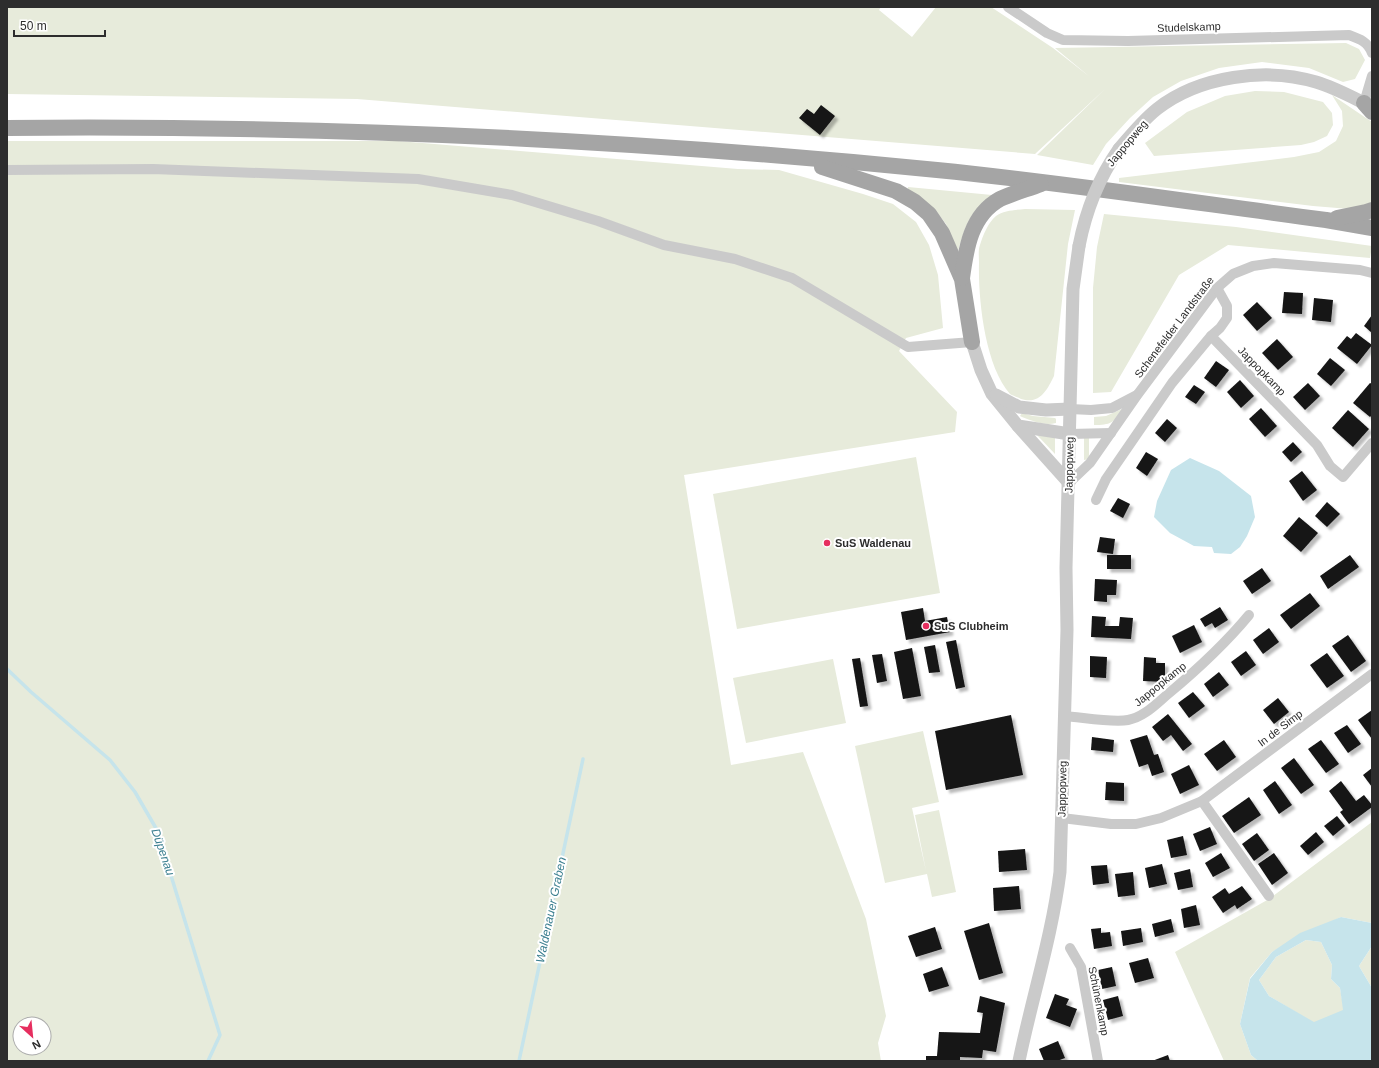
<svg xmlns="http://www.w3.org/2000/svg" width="1379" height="1068" viewBox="0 0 1379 1068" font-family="Helvetica,sans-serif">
	<defs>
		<filter id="shadow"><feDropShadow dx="3.5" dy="3.5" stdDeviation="1" flood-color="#0004"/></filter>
	</defs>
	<rect width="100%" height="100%" fill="#fff"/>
	<g fill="#e7ebdb" fill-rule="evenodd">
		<path d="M 7,7 L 881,7 L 879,10 L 912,37 L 936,7 L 991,7 L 1053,48 L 1090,77 L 1055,48 L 1346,43 L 1359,49 L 1365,60 L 1355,79 L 1343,82 L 1309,68 L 1262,62 L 1219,68 L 1181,81 L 1153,97 L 1130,118 L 1106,144 L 1093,165 L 1037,155 L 1105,89 L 1035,154 L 357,99 L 7,94 Z"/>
		<path d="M 1255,91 L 1284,92 L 1323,102 L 1332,113 L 1333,125 L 1327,136 L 1314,142 L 1301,145 L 1154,156 L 1145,143 L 1187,112 L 1225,96 Z"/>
		<path d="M 1332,95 L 1372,122 L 1372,205 L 1362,210 L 1313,206 L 1119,182 L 1119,178 L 1294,157 L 1319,152 L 1336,141 L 1343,126 L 1342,111 Z"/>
		<path d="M 7,141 L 398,141 L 738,169 L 779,170 L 863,194 L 893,204 L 916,222 L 929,245 L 938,275 L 943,328 L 906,338 L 899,351 L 957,412 L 955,432 L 684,475 L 731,765 L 803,752 L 866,919 L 886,1016 L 878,1043 L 881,1061 L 7,1061 ZM 20,1024 L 44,1024 L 44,1048 L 20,1048 Z"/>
		<path d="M 908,187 L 992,195 C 969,213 966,224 958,251 L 946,224 L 936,211 L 908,189 Z"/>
		<path d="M 1025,209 L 1075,210 L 1068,244 L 1054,376 C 1047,390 1040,405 1021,399 C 1018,397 1013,396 1010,394 C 985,366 978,299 979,263 C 979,257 978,250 980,245 C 983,235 988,223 996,216 C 1004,210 1016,210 1025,209 Z"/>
		<path d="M 1104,214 L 1236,227 L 1372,246 L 1370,258 L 1228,245 L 1179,275 L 1111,392 L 1093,393 L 1093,288 L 1097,247 Z"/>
		<path d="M 1122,409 C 1115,423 1110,425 1094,425 L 1094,417 L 1106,416 Z"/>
		<path d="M 1022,413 L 1033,416 L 1055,418 L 1056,419 L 1056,423 C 1044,426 1033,421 1022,417 L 1020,416 Z"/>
		<path d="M 1037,435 L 1055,437 L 1055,454 Z"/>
		<path d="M 1084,437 L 1089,437 L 1089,459 L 1084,460 Z"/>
		<path d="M 916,457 L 940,593 L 737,629 L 713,494 Z"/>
		<path d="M 833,659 L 846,723 L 746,743 L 733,678 Z"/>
		<path d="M 923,731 L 939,802 L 912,808 L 926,871 L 915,815 L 939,810 L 956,892 L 932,897 L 927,874 L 885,883 L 855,746 Z"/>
		<path d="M 1372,822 L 1372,923 L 1341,917 L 1272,952 L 1250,978 L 1240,1024 L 1251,1055 L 1258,1061 L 1224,1061 L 1175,952 L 1269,899 Z"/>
		<path d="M 1306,940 L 1321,942 L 1332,965 L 1331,979 L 1340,988 L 1344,1011 L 1314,1023 L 1269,996 L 1259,980 L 1276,957 Z"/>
		<path d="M 1372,946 L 1372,988 L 1359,966 Z"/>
	</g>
	<g fill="#c6e4eb" fill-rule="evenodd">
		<path d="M 1190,458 L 1219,471 L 1251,496 L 1255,517 L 1247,536 L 1240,547 L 1231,554 L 1214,553 L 1212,547 L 1194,546 L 1170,533 L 1154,517 L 1157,501 L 1171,470 Z"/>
		<path d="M 1341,917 L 1372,923 L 1372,946 L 1359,966 L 1372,988 L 1372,1061 L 1258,1061 L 1251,1055 L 1240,1024 L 1250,979 L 1272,952 L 1300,933 ZM 1306,940 L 1321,942 L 1332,965 L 1331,979 L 1340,988 L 1343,1010 L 1314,1022 L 1269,996 L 1259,980 L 1276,957 Z"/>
	</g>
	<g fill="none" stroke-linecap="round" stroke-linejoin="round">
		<g stroke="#c6e4eb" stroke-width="3.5">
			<path d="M 7,669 L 31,692 L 110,760 L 135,792 L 157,830 L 220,1035 L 208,1061"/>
			<path d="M 519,1061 L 583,759"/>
		</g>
	</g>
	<g fill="#141414" filter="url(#shadow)">
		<path d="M 821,105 L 835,116 L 820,135 L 799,118 L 807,109 L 814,114 Z"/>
		<path d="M 1284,292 L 1303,293 L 1302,314 L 1282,313 Z"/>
		<path d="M 1314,298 L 1333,300 L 1331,322 L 1312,320 Z"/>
		<path d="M 1257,302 L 1272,318 L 1257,331 L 1243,315 Z"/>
		<path d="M 1372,315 L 1372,333 L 1364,326 Z"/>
		<path d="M 1356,333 L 1372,345 L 1357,364 L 1337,348 L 1347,336 L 1351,339 Z"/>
		<path d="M 1277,339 L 1293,357 L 1278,370 L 1262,353 Z"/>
		<path d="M 1330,358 L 1345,370 L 1331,386 L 1317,374 Z"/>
		<path d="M 1216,361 L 1229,370 L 1216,387 L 1204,378 Z"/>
		<path d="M 1240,380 L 1254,396 L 1241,408 L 1227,392 Z"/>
		<path d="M 1308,383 L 1320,396 L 1305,410 L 1293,397 Z"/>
		<path d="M 1370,383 L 1372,384 L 1372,415 L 1370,417 L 1353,403 Z"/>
		<path d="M 1194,385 L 1205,392 L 1196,404 L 1185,397 Z"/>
		<path d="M 1261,408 L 1277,426 L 1265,437 L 1249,419 Z"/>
		<path d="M 1348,410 L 1369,429 L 1353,447 L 1332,428 Z"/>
		<path d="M 1167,419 L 1177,428 L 1165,442 L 1155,433 Z"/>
		<path d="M 1293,442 L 1302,452 L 1291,462 L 1282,452 Z"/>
		<path d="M 1146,452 L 1158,459 L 1147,476 L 1136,468 Z"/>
		<path d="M 1302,471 L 1317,490 L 1303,501 L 1289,481 Z"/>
		<path d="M 1118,498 L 1130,504 L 1123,518 L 1110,511 Z"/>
		<path d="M 1327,502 L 1340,514 L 1327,527 L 1315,516 Z"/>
		<path d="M 1299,517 L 1318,533 L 1301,552 L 1283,536 Z"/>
		<path d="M 1100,537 L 1115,539 L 1113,554 L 1097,552 Z"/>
		<rect x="1107" y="555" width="24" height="14"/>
		<path d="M 1350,555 L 1359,567 L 1328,589 L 1320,576 Z"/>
		<path d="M 1262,568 L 1271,581 L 1252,594 L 1243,581 Z"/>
		<path d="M 1095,579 L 1117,580 L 1116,595 L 1107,595 L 1107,602 L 1094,601 Z"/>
		<path d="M 1310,593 L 1320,606 L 1291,629 L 1280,615 Z"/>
		<path d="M 1220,607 L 1228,620 L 1215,628 L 1212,623 L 1205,627 L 1200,619 Z"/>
		<path d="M 923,608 L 925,621 L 947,617 L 950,632 L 906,640 L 901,612 Z"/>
		<path d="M 1092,616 L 1106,617 L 1105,626 L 1119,626 L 1120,617 L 1133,618 L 1131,639 L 1091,637 Z"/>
		<path d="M 1194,625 L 1202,642 L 1180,653 L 1172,636 Z"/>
		<path d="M 1269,628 L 1279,642 L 1263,654 L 1253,640 Z"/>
		<path d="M 1348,635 L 1366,661 L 1351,672 L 1332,646 Z"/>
		<path d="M 956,640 L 965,687 L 956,689 L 946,642 Z"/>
		<path d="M 935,645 L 940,672 L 929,673 L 924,647 Z"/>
		<path d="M 912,648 L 921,696 L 903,699 L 894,652 Z"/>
		<path d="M 1246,651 L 1256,665 L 1241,676 L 1231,662 Z"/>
		<path d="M 1327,653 L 1344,676 L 1327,688 L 1310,665 Z"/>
		<path d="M 882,654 L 887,681 L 877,683 L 872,655 Z"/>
		<path d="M 1090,656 L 1107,657 L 1106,678 L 1090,677 Z"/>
		<path d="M 1144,657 L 1156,658 L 1156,663 L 1165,663 L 1165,682 L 1143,681 Z"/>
		<path d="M 860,658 L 868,706 L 860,707 L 852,659 Z"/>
		<path d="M 1219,672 L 1229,685 L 1213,697 L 1204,684 Z"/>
		<path d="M 1193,692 L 1205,706 L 1189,718 L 1178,703 Z"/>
		<path d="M 1278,698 L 1289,712 L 1274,724 L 1263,710 Z"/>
		<path d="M 1372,710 L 1372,739 L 1358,720 Z"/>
		<path d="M 1168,714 L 1192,744 L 1183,751 L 1171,735 L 1163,741 L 1152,727 Z"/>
		<path d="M 1011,715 L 1023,775 L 946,790 L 935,731 Z"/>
		<path d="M 1347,725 L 1361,744 L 1348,753 L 1334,733 Z"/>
		<path d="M 1147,735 L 1154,755 L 1158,754 L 1164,772 L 1152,776 L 1148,764 L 1139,767 L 1130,740 Z"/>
		<path d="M 1092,737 L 1114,740 L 1113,752 L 1091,750 Z"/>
		<path d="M 1224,740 L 1236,757 L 1217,771 L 1204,754 Z"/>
		<path d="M 1321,740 L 1339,764 L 1326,773 L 1308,749 Z"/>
		<path d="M 1294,758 L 1314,785 L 1301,794 L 1281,768 Z"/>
		<path d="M 1189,765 L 1199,785 L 1180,794 L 1171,774 Z"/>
		<path d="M 1372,768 L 1372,787 L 1363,775 Z"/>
		<path d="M 1275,781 L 1292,805 L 1279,814 L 1263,790 Z"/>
		<path d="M 1341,781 L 1356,801 L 1364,795 L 1372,805 L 1372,807 L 1349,824 L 1340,812 L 1343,810 L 1329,791 Z"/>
		<path d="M 1106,782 L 1124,783 L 1124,801 L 1105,800 Z"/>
		<path d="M 1249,797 L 1261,815 L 1234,833 L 1222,816 Z"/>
		<path d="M 1337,816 L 1345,826 L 1333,836 L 1324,826 Z"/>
		<path d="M 1210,827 L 1217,844 L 1200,851 L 1193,834 Z"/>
		<path d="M 1316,832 L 1324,842 L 1308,855 L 1300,846 Z"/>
		<path d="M 1257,833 L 1269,850 L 1254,861 L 1242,844 Z"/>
		<path d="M 1183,836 L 1187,855 L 1171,858 L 1167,840 Z"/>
		<path d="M 1025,849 L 1027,870 L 999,872 L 998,851 Z"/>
		<path d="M 1221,853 L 1230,868 L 1213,877 L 1205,863 Z"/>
		<path d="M 1274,853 L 1288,873 L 1272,885 L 1258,864 Z"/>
		<path d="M 1162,864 L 1167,884 L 1149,888 L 1145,868 Z"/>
		<path d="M 1107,865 L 1109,883 L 1093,885 L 1091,866 Z"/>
		<path d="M 1190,869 L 1193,887 L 1178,890 L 1174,873 Z"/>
		<path d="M 1133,872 L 1135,895 L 1118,897 L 1115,874 Z"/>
		<path d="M 1019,886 L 1021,909 L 994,911 L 993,888 Z"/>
		<path d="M 1242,886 L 1252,899 L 1237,909 L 1235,905 L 1223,913 L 1212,897 L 1225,888 L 1229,894 Z"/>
		<path d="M 1196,905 L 1200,925 L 1184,928 L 1181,909 Z"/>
		<path d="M 1171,919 L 1174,932 L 1155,937 L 1152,924 Z"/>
		<path d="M 989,923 L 1003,973 L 979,980 L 964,931 Z"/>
		<path d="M 935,927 L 942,949 L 916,957 L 908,936 Z"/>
		<path d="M 1101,928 L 1101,933 L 1110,932 L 1112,946 L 1094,949 L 1091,929 Z"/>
		<path d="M 1141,928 L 1143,942 L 1123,946 L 1121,931 Z"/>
		<path d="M 1148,958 L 1154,978 L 1135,983 L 1129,963 Z"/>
		<path d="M 942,967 L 949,986 L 929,992 L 923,974 Z"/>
		<path d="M 1112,967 L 1116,986 L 1102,989 L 1098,970 Z"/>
		<path d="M 1055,994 L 1069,999 L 1066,1005 L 1077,1009 L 1070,1027 L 1046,1018 Z"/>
		<path d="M 980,996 L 1005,1003 L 996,1052 L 983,1050 L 982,1058 L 960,1057 L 960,1061 L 926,1061 L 926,1056 L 937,1056 L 939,1032 L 980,1033 L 983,1013 L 977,1012 Z"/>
		<path d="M 1118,996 L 1123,1016 L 1108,1020 L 1103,1000 Z"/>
		<path d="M 1058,1041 L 1065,1058 L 1057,1061 L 1044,1061 L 1039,1049 Z"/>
		<path d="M 1168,1055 L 1170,1061 L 1152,1061 Z"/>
	</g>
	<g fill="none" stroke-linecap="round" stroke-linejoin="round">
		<g stroke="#cacaca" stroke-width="10">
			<path d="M 1008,7 L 1047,33 L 1063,40 L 1128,41 L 1349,35 C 1360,39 1368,42 1372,53"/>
			<path d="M 1364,103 L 1372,76"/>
			<path d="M 7,170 L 153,169 L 418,179 L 512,195 L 598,221 L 664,245 L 735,259 L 792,278 L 908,347 L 972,342"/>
			<path d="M 1211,336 L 1317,445 L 1330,466 L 1343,477 L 1372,443"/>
			<path d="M 1070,409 L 1091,410 L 1112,408 L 1137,395"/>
			<path d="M 1070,434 L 1111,433"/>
			<path d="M 1069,483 L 1090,463 L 1138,394 L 1217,288 L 1233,274 L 1253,266 L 1274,263 L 1360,270 L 1372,273"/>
			<path d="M 1096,500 L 1106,479 L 1172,383 L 1211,336 L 1220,328 L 1227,318 L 1227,306 L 1217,288"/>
			<path d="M 1064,716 C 1081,717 1112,723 1128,720 C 1144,717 1156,704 1168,694 C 1198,669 1225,644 1249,615"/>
			<path d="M 1202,801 L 1269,896"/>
			<path d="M 1062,818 L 1111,824 L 1136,824 L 1161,818 L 1202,801 L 1372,674"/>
			<path d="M 1070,948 L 1081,967 L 1098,1061"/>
		</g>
		<g stroke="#cacaca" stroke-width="13">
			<path d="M 1119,149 C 1131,135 1142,121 1157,109 C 1199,76 1266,67 1316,82 C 1333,87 1348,95 1364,103"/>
			<path d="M 972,342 L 981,370 L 992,394 L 1018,426 L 1070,434"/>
			<path d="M 996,395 L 1019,407 L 1046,410 L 1070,409"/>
			<path d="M 1018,426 L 1069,483"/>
			<path d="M 1019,1061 C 1032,998 1052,936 1060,872 L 1067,630 L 1066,568 L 1073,289 L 1079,246"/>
		</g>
		<g stroke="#a5a5a5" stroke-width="16">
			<path d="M 1364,103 L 1372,112"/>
			<path d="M 7,128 C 318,125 628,139 937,170 C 1067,183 1197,203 1326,220 L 1372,228"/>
			<path d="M 822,167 L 896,191 L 915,202 L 929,214 L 942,233 L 962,279 L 972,342"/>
			<path d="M 1337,218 L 1366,212 L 1372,210"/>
			<path d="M 962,278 C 966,248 971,215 1000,199 C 1013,193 1028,189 1041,184"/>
		</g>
		<path stroke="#cacaca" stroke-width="13" d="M 1079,246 C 1086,210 1098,179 1119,149"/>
	</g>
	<g fill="#e62e5f" stroke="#fff" stroke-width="1.5">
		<circle cx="827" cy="543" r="4"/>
		<circle cx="926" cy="626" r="4"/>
	</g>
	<g text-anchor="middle" stroke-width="4" stroke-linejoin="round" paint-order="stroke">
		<g font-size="11" fill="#2d2d2d" stroke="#fff">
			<text transform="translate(1189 27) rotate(-2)" y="4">Studelskamp</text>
			<text transform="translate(1127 143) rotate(-50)" y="4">Jappopweg</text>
			<text transform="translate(1174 327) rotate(-53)" y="4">Schenefelder Landstraße</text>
			<text transform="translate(1262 371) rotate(46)" y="4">Jappopkamp</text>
			<text transform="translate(1069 465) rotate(-89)" y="4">Jappopweg</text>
			<text transform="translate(1160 684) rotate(-39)" y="4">Jappopkamp</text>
			<text transform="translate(1280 728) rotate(-37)" y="4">In de Simp</text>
			<text transform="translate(1062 789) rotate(-89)" y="4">Jappopweg</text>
			<text transform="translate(1099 1001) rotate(79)" y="4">Schünenkamp</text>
		</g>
		<g font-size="11" font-weight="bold" fill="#2d2d2d" stroke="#fff" text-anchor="start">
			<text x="835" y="547">SuS Waldenau</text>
			<text x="934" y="630">SuS Clubheim</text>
		</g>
		<g font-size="12" font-style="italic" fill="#3b7f90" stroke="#fff">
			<text transform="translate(163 852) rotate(71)" y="4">Düpenau</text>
			<text transform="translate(551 910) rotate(-78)" y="4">Waldenauer Graben</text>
		</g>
	</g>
	<rect width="1379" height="1068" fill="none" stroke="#2d2d2d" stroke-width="16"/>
	<g transform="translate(32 1036) rotate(153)"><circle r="19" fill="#ffffff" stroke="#ababab"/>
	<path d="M0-3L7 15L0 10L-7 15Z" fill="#e62e5f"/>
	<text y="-6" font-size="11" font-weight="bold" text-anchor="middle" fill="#2d2d2d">N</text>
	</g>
	<path d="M14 30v6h91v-6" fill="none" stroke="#2d2d2d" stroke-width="2"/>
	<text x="20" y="30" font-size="12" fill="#2d2d2d" stroke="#ffffff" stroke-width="3" paint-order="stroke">50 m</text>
</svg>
